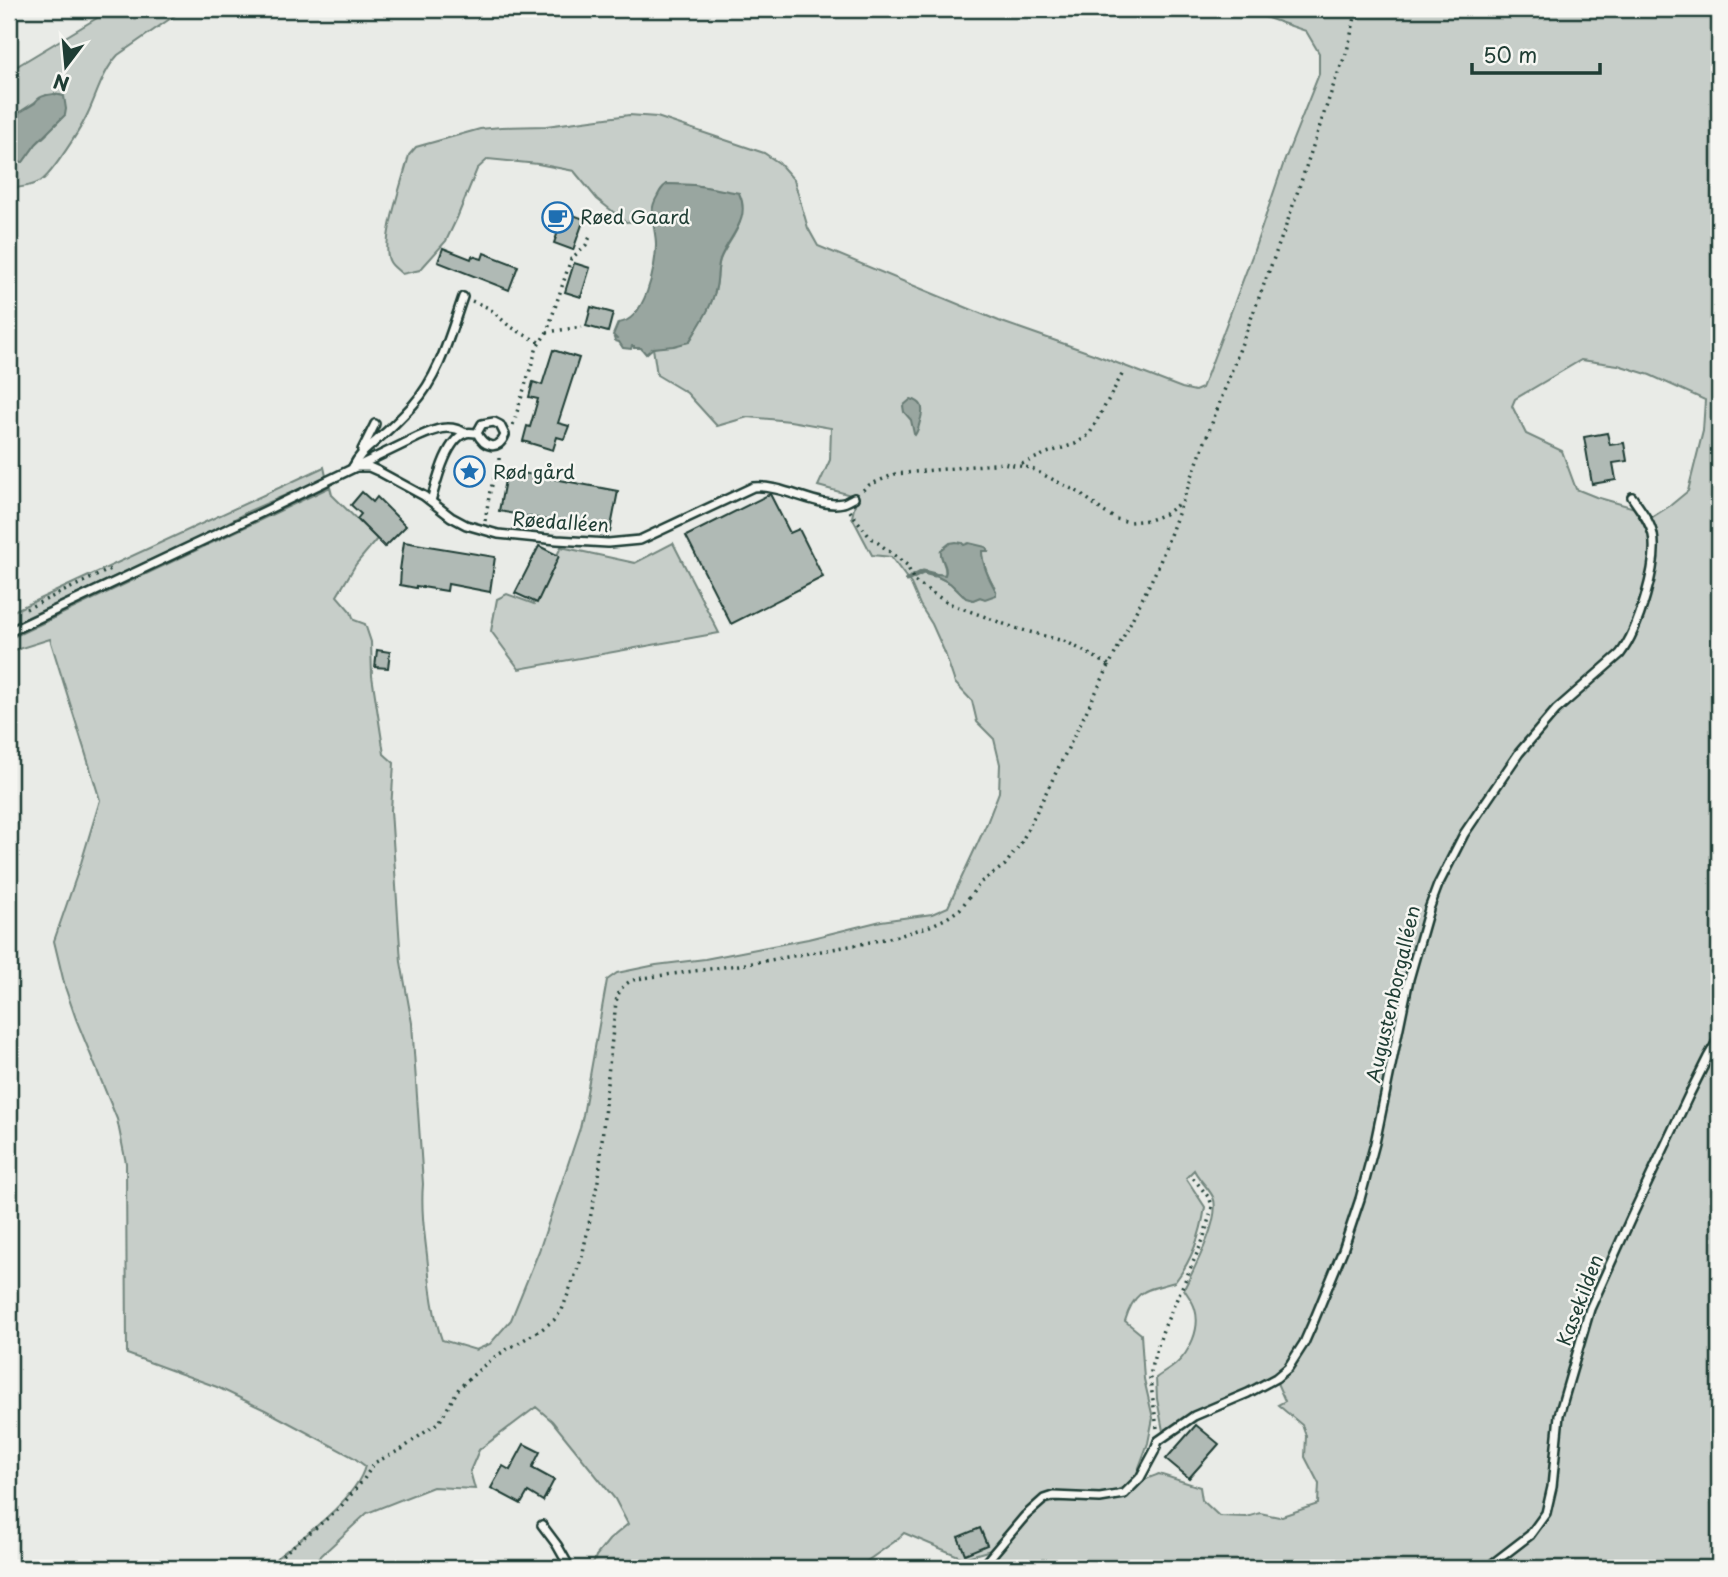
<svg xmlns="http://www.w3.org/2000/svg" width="1728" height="1577" viewBox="0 0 1728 1577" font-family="'Playpen Sans',sans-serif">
	<rect width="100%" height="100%" fill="#e9ebe7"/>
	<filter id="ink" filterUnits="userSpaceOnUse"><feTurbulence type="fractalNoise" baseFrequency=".0143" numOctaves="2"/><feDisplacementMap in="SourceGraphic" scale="14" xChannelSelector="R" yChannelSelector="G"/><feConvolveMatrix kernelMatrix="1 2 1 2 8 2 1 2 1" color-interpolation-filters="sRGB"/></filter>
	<g filter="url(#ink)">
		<g fill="#c7cec9" stroke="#73867e" stroke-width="2" fill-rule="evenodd">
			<path d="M 112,9 L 184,9 L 118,55 C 103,71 97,94 88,113 C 82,127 52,174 41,181 C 32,186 19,188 9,188 L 9,161 L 23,162 L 36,144 L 47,134 L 60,95 L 46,95 L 9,119 L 9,71 Z"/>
			<path d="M 1241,9 L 1719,9 L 1719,1568 L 984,1568 L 1038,1507 C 1063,1495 1090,1505 1116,1499 C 1128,1496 1133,1487 1143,1481 C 1148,1478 1154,1476 1159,1474 L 1200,1487 L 1202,1500 L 1219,1516 L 1247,1517 L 1260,1513 L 1279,1517 L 1318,1504 L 1319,1484 L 1305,1457 L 1306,1436 L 1302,1425 L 1278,1405 L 1285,1401 L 1277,1383 L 1294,1365 L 1303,1351 L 1320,1316 L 1347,1250 L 1379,1143 L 1409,996 L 1428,922 L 1451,864 L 1468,835 L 1519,756 L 1550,719 L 1620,658 C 1626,651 1632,644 1636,635 C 1645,616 1660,559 1657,539 C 1656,531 1653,524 1651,518 L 1671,505 L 1688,491 L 1703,431 L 1705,400 L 1650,375 L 1618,365 L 1581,360 L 1515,399 L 1512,406 L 1526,434 L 1562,451 L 1576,489 L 1596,497 L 1635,508 L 1649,530 L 1652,541 L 1652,552 L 1637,617 L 1621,647 L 1614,657 L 1547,715 L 1524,741 L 1508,762 L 1462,831 L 1437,878 L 1429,896 L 1405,978 L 1378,1113 L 1363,1179 L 1338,1254 L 1300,1344 L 1279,1372 L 1256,1386 L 1199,1410 L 1167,1431 L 1163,1431 L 1157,1399 L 1156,1378 C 1162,1373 1169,1370 1175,1365 C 1190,1352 1201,1328 1195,1309 C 1193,1301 1188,1296 1184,1289 C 1194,1269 1222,1217 1213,1197 C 1208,1187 1199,1180 1194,1170 L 1186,1178 L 1205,1207 C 1201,1234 1192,1260 1175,1282 C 1147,1290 1135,1288 1125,1321 L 1141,1334 L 1144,1379 L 1153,1418 L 1148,1443 L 1137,1473 L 1131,1483 L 1114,1492 L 1104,1494 L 1063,1492 L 1047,1494 L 1037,1500 L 1023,1514 L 997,1545 L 991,1550 L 963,1558 L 904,1533 L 894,1542 L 857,1568 L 584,1568 L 594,1562 L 596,1556 L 609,1540 L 628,1524 L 615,1499 L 552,1421 L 536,1407 L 479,1450 L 470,1471 L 475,1489 L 433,1487 L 367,1513 L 308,1568 L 264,1568 C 293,1544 356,1502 365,1466 L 353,1457 L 265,1410 L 217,1387 L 127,1354 L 126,1163 L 117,1119 L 76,1019 L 65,987 L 54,941 L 81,863 L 100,800 L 50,639 L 9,652 L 9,639 L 330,487 L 332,495 L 377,539 L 356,564 L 337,596 L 351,612 L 354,620 L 365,624 L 371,642 L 372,676 L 384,754 L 394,763 L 391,810 L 401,962 L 412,1023 L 423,1184 C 421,1208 424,1231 427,1255 C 430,1284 432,1312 442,1340 L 476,1350 L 490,1344 L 511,1320 L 539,1251 L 580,1128 L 583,1115 L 607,980 L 617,973 L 656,965 L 705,959 L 808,939 L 881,921 L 932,914 L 948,907 L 987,823 L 999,792 L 1000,764 L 994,739 L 977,722 L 972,701 L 955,683 L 945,653 L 932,624 L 920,605 L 911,584 L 891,557 L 872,555 L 852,517 L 855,504 L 851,495 L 818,486 L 830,460 L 831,428 L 790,421 L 748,417 L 717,426 L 687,393 L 657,375 L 653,348 L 689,342 C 700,324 711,308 716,287 C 718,278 717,269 720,260 C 725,246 736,236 740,221 L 726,191 L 694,185 L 667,184 L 651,215 L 651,220 L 626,222 L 597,199 L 574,171 L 538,164 L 488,159 L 477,169 L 457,218 L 446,241 L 420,270 L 402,274 C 398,270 392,266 390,262 C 379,245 404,177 409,155 L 416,147 L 480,129 L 501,127 L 546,126 L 629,115 L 657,117 L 764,153 L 779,163 L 794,180 L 808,228 L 818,246 L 999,321 L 1096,355 L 1182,388 L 1195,391 L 1202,388 L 1206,378 L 1252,256 L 1284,162 L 1319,74 L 1319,53 L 1306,31 ZM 966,545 L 981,550 C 983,565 988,578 996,591 L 983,598 L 980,597 L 973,600 L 963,596 L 950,583 L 936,576 L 937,574 L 945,575 C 948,566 939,559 941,550 Z"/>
			<path d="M 324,467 L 326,476 L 316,482 L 249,511 L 213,531 L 9,626 L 9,613 Z"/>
			<path d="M 673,543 L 719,633 L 519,669 L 491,631 L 497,599 L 507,594 L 534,604 L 561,547 L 635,563 Z"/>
		</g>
		<g fill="#99a6a0" stroke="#687c75" stroke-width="2">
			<path d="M 54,94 L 64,96 L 66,109 L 65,115 L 36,144 L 23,162 L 9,161 L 9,119 L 35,103 C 38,96 47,95 54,94 Z"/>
			<path d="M 667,184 L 694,185 L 739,193 C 752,220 728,237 720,259 C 717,268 718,278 716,287 C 712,307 700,324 689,342 L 674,346 L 653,348 L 646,354 L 641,348 L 634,348 L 634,346 L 632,346 L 631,349 L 623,348 L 619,342 L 615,341 L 614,338 L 616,338 L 613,335 L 618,323 C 645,321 656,267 656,245 C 656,227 647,213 657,197 C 660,191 662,187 667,184 Z"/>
			<path d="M 911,399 C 922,402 924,407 921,418 C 919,424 919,429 915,435 L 914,434 L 911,420 L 904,412 L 903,406 Z"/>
			<path d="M 956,542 L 962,543 L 964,545 L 969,543 L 986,547 L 988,551 L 982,551 C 982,565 989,579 996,591 L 996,595 L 985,599 L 980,597 L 973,600 L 966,598 L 950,583 L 936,576 L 937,574 L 945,575 C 949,566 939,559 941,550 L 950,543 Z"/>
		</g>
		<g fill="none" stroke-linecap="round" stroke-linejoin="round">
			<path stroke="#687c75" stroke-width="5" d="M 907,580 L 923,572 L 935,575"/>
		</g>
		<g fill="#b0bab5" stroke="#1f3d34" stroke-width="2">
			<path d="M 565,212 L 584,219 L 573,250 L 554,243 Z"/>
			<path d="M 443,248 L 471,259 L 472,256 L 482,259 L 484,253 L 518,266 L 509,290 L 438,262 Z"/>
			<path d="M 574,263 L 590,268 L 581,297 L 565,292 Z"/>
			<path d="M 591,307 L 613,313 L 608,332 L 586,326 Z"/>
			<path d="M 553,350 L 579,358 L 558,423 L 569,426 L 564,439 L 557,437 L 553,450 L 523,441 L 527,426 L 530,427 L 538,399 L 529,397 L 533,382 L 542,385 Z"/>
			<path d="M 1607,433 L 1610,445 L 1624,443 L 1627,461 L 1613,463 L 1616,480 L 1592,484 L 1584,437 Z"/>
			<path d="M 507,470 L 618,491 L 610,532 L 499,511 Z"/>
			<path d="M 362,492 L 373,502 L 377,497 L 406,526 L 385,547 L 357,519 L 361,514 L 351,505 Z"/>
			<path d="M 770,494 L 790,533 L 799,529 L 823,577 L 731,624 L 686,536 Z"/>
			<path d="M 404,542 L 495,557 L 490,592 L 448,584 L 447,591 L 416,586 L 416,588 L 400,585 L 401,570 L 400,570 Z"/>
			<path d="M 539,546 L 559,556 L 537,603 L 515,593 Z"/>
			<path d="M 377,650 L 390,652 L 388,668 L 375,667 Z"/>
			<path d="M 1196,1425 L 1219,1444 L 1189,1478 L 1166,1459 Z"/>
			<path d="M 524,1444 L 540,1452 L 532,1468 L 554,1480 L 543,1501 L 528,1492 L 521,1504 L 491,1488 L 503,1466 L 510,1470 Z"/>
			<path d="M 980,1528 L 987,1545 L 965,1554 L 958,1537 Z"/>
		</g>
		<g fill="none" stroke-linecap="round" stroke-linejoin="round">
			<defs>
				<g id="service">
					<path d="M 362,450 L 375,424"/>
					<path d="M 353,467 L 369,467 L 378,471 L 424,496 L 451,517 L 466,525 L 498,534 L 557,540 L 608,543 L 640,540 L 753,487 C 783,484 819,509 843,503 C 845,503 852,499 854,498"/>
					<path d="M 353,467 C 360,453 367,449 378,439 C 390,429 402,417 413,405 C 440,375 450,334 463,297"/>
					<path d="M 431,501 C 436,484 446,439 466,433 C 469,432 473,433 477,433 C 484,447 498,452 505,435 L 500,425 L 494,422 L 482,424 L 477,433"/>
					<path d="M 9,632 L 242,522 L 418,437 C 434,430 449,423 465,433"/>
					<path d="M 542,1525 L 557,1545 L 570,1568"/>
					<path d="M 981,1568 L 1025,1516 L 1044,1499 L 1053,1496 L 1100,1498 L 1124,1494 L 1140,1478 L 1154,1452 L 1158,1441 L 1194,1416 L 1248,1393 L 1276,1378 L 1288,1368 L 1304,1343 L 1315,1318 L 1343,1250 L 1360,1199 L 1375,1143 L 1409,979 L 1429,909 L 1438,885 L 1464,834 L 1519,753 L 1556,710 L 1620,654 C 1638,631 1659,563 1653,535 C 1650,521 1640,509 1632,497"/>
					<path d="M 1487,1568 L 1530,1535 L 1546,1513 L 1552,1487 L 1559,1415 L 1590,1309 L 1631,1218 L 1689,1095 L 1708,1057 L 1719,1038"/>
				</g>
			</defs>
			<use href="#service" stroke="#1f3d34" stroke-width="12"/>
			<g stroke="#1f3d34" stroke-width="3.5" stroke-dasharray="2 5" stroke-linecap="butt">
				<path d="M 1349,9 L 1355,14"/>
				<path d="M 472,301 L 489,308 L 508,325 L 523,334 L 539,342"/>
				<path d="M 547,332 L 582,327"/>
				<path d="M 513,425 L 537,347 L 547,332 L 571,259 L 586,245 L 591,235"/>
				<path d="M 1022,464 L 1047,453 L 1075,444 L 1089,435 L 1124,371"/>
				<path d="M 863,490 L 869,485 L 895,474 L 1003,463 L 1030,468 L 1080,493 L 1104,512 L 1116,519 L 1130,522 L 1149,520 L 1165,514 L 1181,502"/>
				<path d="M 850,511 L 869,536 L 907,565 L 914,581 L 948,603 L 1015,628 L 1067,642 L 1109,665"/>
				<path d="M 485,521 L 490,491 L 499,465 L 499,457"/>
				<path d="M 26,609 L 111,569"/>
				<path d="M 1157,1428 L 1150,1379 L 1152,1364 L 1163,1330 L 1203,1240 L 1212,1207 L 1210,1199 L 1191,1175"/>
				<path d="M 266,1568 L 339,1509 L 364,1479 L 374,1463 L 402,1449 L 440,1421 L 459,1388 L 482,1367 L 496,1356 L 542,1329 L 554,1320 L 562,1310 L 582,1257 L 599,1176 L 606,1093 L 616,1002 C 619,989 623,984 636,979 L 753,963 L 861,944 L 902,935 L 930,926 L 947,918 L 960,909 L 981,882 L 1005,865 L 1021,843 L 1158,567 L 1287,223 L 1335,81 L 1347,51 L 1357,9"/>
			</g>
			<use href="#service" stroke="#f6f6f2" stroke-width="7"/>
		</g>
	</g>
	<defs>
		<symbol id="cafe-ring" viewBox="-11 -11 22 22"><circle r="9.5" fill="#f6f6f2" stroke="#1f6fb2" stroke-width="1.5"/><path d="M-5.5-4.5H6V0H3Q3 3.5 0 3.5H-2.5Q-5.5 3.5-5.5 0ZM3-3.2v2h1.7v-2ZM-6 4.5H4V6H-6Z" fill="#1f6fb2"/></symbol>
		<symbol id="sight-ring" viewBox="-11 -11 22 22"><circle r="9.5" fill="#f6f6f2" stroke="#1f6fb2" stroke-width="1.5"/><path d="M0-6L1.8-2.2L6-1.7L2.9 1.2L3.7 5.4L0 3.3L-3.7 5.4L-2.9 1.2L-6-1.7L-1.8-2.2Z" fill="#1f6fb2"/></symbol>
	</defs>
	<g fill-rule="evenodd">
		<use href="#cafe-ring" x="540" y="200" width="35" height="35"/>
		<use href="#sight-ring" x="452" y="454" width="35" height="35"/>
	</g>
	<g text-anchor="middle" stroke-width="5" stroke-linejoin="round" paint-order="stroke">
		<g font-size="19" fill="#1f3d34" stroke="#f6f6f2" text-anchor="start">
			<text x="580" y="224">Røed Gaard</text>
			<text x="493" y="479">Rød gård</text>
		</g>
		<g font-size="19" fill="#1f3d34" stroke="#f6f6f2">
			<text transform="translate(561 522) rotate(4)" y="7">Røedalléen</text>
			<text transform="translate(1393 994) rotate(-77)" y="7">Augustenborgalléen</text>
			<text transform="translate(1580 1300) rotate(-69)" y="7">Kasekilden</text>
		</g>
	</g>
	<rect width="1728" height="1577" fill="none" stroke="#f6f6f2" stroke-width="35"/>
	<rect x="18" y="18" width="1693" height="1542" fill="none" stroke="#1f3d34" stroke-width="2.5" filter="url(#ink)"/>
	<g transform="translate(66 66) rotate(196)" stroke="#f6f6f2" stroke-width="5" paint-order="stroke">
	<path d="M0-5L12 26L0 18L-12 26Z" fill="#1f3d34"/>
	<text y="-10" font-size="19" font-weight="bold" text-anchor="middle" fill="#1f3d34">N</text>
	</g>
	<path d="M1472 63v10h128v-10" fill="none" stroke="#1f3d34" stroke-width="3.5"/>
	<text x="1483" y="63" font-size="21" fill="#1f3d34" stroke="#f6f6f2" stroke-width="5" paint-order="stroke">50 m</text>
</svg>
